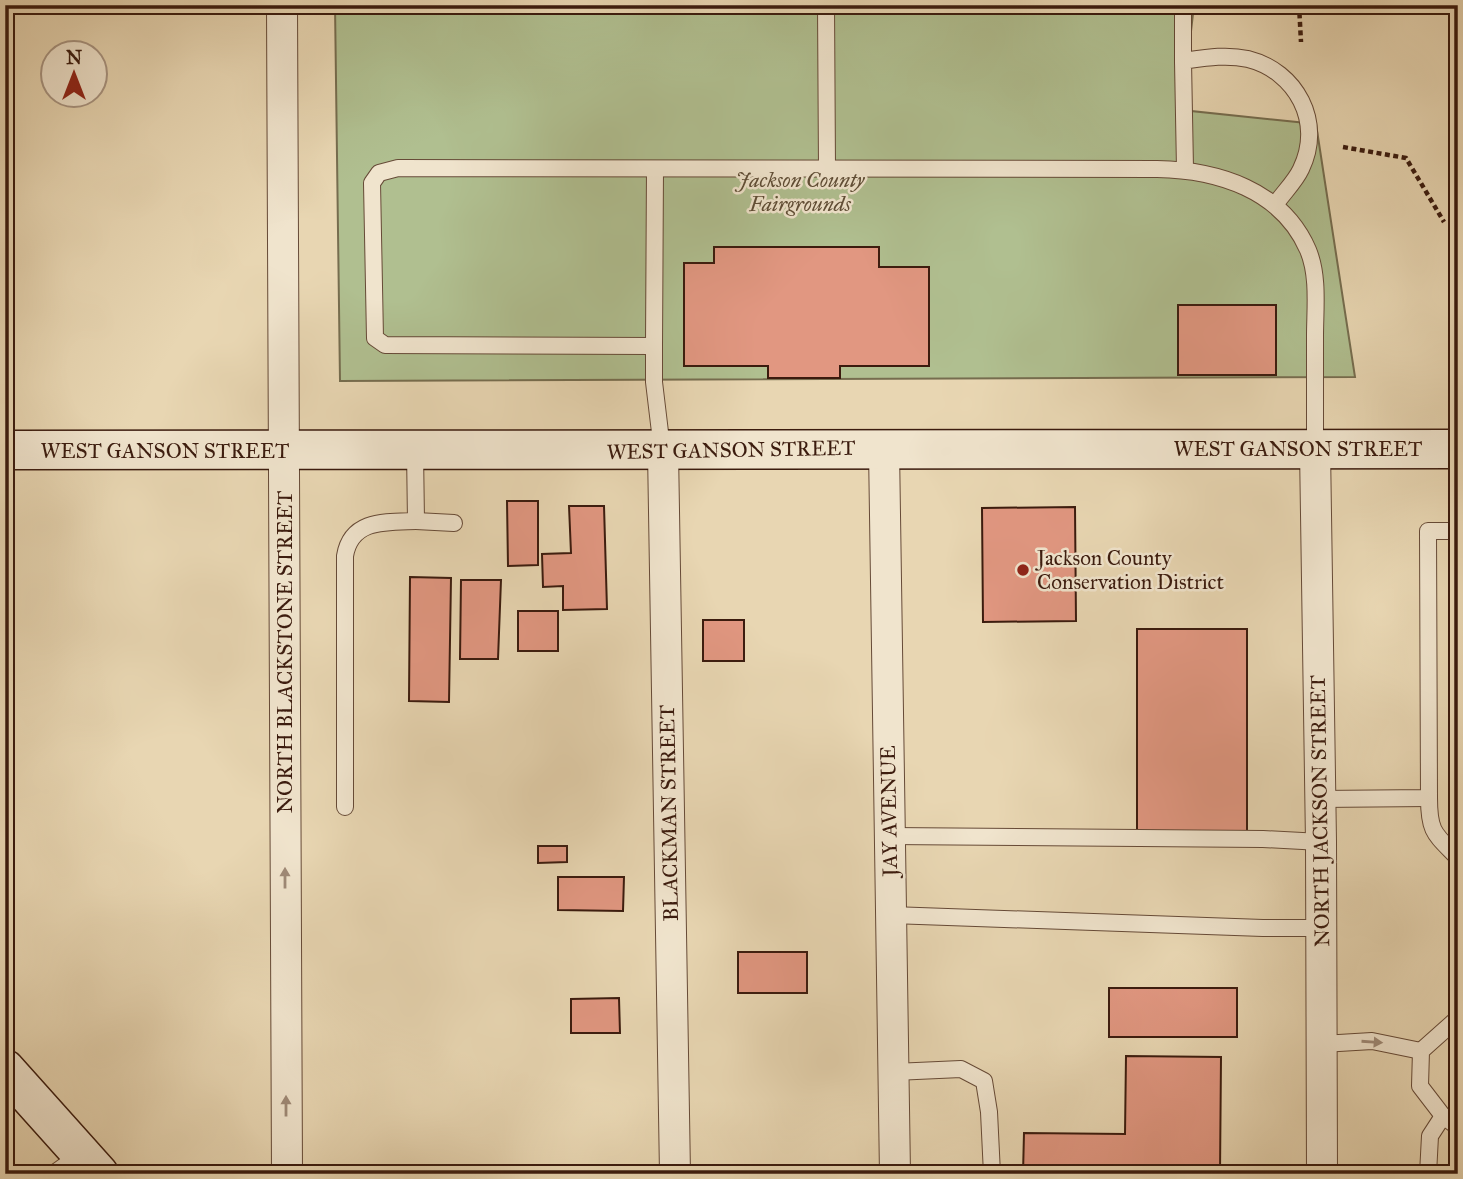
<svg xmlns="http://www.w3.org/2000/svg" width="1463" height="1179" viewBox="0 0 1463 1179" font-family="'IM FELL Great Primer',serif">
	<rect width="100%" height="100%" fill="#e8d6b2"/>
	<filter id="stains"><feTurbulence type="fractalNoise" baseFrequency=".00286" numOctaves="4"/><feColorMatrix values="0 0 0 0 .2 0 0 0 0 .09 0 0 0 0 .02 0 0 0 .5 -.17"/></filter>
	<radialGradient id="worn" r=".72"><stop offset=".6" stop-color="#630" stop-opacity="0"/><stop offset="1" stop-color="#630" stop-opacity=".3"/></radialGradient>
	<path fill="#b0bf90" stroke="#766d4f" stroke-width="2" d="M 335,5 L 1194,5 L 1182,110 L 1316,124 L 1355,377 L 340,381 Z"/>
	<g fill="#e19781" stroke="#3b1b0e" stroke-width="2">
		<path d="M 714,247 L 879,247 L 879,267 L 929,267 L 929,366 L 840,366 L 840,378 L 768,378 L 768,366 L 684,366 L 684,263 L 714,263 Z"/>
		<rect x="1178" y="305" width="98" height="70"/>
		<path d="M 507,501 L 538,501 L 538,565 L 508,566 Z"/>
		<path d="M 569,506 L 604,506 L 607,609 L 563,610 L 563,586 L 543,587 L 542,554 L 571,553 Z"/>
		<path d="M 1075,507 L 1076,621 L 983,622 L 982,508 Z"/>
		<path d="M 410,577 L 451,578 L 449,702 L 409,701 Z"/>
		<path d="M 461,580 L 501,580 L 498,659 L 460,659 Z"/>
		<rect x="518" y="611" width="40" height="40"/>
		<rect x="703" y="620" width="41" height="41"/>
		<rect x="1137" y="629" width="110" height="202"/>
		<path d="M 538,846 L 567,846 L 567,862 L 538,863 Z"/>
		<path d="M 558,877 L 624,877 L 623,911 L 558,910 Z"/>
		<rect x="738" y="952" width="69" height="41"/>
		<rect x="1109" y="988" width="128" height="49"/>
		<path d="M 619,998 L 620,1033 L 571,1033 L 571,999 Z"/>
		<path d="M 1126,1056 L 1221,1057 L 1220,1174 L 1023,1174 L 1024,1133 L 1125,1134 Z"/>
	</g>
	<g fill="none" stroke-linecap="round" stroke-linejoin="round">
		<defs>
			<g id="lane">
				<path d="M 826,5 L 827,169"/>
				<path d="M 1183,61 L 1183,5"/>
				<path d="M 1185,169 L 1183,61 C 1204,58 1226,54 1248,59 C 1296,71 1324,122 1301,169 C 1295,182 1283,193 1275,205"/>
				<path d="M 654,346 L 655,169"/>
				<path d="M 662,449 L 654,382 L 654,346 L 385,345 L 375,338 L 372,183 L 379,173 L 398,168 L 1157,169 C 1218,170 1282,190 1308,250 C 1319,276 1315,309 1315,336 C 1315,373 1315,411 1315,449"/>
				<path d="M 416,521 L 454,523"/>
				<path d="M 1429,798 C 1429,833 1435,834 1458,858"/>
				<path d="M 1319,799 L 1429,798 L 1428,531 L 1458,531"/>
				<path d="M 345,807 L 345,556 C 351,519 386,522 416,521 L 415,451"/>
				<path d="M 889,836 L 1263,839 L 1321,842"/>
				<path d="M 891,915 L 1263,928 L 1321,928"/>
				<path d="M 1458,1018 L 1421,1051 L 1420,1086 L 1443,1116 L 1458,1127"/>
				<path d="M 1322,1044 L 1372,1041 L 1421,1051"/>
				<path d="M 894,1072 L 961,1069 L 984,1081 L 989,1112 L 992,1174"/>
				<path d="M 53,1174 L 81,1154"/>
				<path d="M 1428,1174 L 1430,1136 L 1443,1116"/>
			</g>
			<g id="street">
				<path d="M 282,5 L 287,1174"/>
				<path d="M 884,449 L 895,1174"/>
				<path d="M 1315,449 L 1321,842 L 1322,1174"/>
				<path d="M 663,451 L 675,1174"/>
			</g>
			<g id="secondary">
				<path d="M 5,450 L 1458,449"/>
				<path d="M 5,1069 L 99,1174"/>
			</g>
		</defs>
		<use href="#lane" stroke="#664a37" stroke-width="18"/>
		<use href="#street" stroke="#664a37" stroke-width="32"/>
		<use href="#secondary" stroke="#3b1b0e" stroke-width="41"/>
		<g stroke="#3b1b0e" stroke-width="4.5" stroke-dasharray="5 3.5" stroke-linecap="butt">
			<path d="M 1299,5 L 1301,42"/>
			<path d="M 1343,147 L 1406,158 L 1444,222"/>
		</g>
		<use href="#lane" stroke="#f0e4cd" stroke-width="16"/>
		<use href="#street" stroke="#f0e4cd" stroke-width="30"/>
		<use href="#secondary" stroke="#f0e4cd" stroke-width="38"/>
	</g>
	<defs><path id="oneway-solid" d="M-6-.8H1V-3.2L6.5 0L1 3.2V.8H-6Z" transform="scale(1.75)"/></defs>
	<g fill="#9f8a77">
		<use href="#oneway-solid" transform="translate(285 878) rotate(-90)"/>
		<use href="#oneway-solid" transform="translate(1372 1042) rotate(4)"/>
		<use href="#oneway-solid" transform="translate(286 1106) rotate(-90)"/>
	</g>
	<circle fill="#8f2418" stroke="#f0e4cd" stroke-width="2.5" cx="1023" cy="570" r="7"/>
	<g text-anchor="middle" stroke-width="5" stroke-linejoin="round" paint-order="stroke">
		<g font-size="21" font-style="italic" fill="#5e4c35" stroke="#f0e4cd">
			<text x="800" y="187">Jackson County<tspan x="800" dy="24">Fairgrounds</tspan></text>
		</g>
		<g font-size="21" fill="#3b1b0e" stroke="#f0e4cd">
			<text x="1298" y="456">WEST GANSON STREET</text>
			<text transform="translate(731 450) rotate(-1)" y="7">WEST GANSON STREET</text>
			<text x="165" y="458">WEST GANSON STREET</text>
			<text transform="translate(285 652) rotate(-90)" y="7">NORTH BLACKSTONE STREET</text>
			<text transform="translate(889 811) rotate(-91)" y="7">JAY AVENUE</text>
			<text transform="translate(1320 811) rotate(-91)" y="7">NORTH JACKSON STREET</text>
			<text transform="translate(669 813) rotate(-91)" y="7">BLACKMAN STREET</text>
		</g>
		<g font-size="21" fill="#3b1b0e" stroke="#f0e4cd" text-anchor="start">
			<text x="1037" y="565">Jackson County<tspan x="1037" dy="24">Conservation District</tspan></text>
		</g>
	</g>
	<rect width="1463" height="1179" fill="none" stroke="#e8d6b2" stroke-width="28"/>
	<rect x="7" y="7" width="1449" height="1165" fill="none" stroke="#3b1b0e" stroke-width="3.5"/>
	<rect x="14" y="14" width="1435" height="1151" fill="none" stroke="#3b1b0e" stroke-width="2"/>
	<g transform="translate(74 74)"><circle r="33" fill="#f0e4cd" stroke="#a89481" stroke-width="2"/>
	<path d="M0-5L12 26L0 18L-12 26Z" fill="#8f2418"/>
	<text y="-10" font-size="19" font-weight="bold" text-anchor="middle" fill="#3b1b0e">N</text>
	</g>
	<rect width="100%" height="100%" filter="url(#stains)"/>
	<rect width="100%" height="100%" fill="url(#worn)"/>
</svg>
